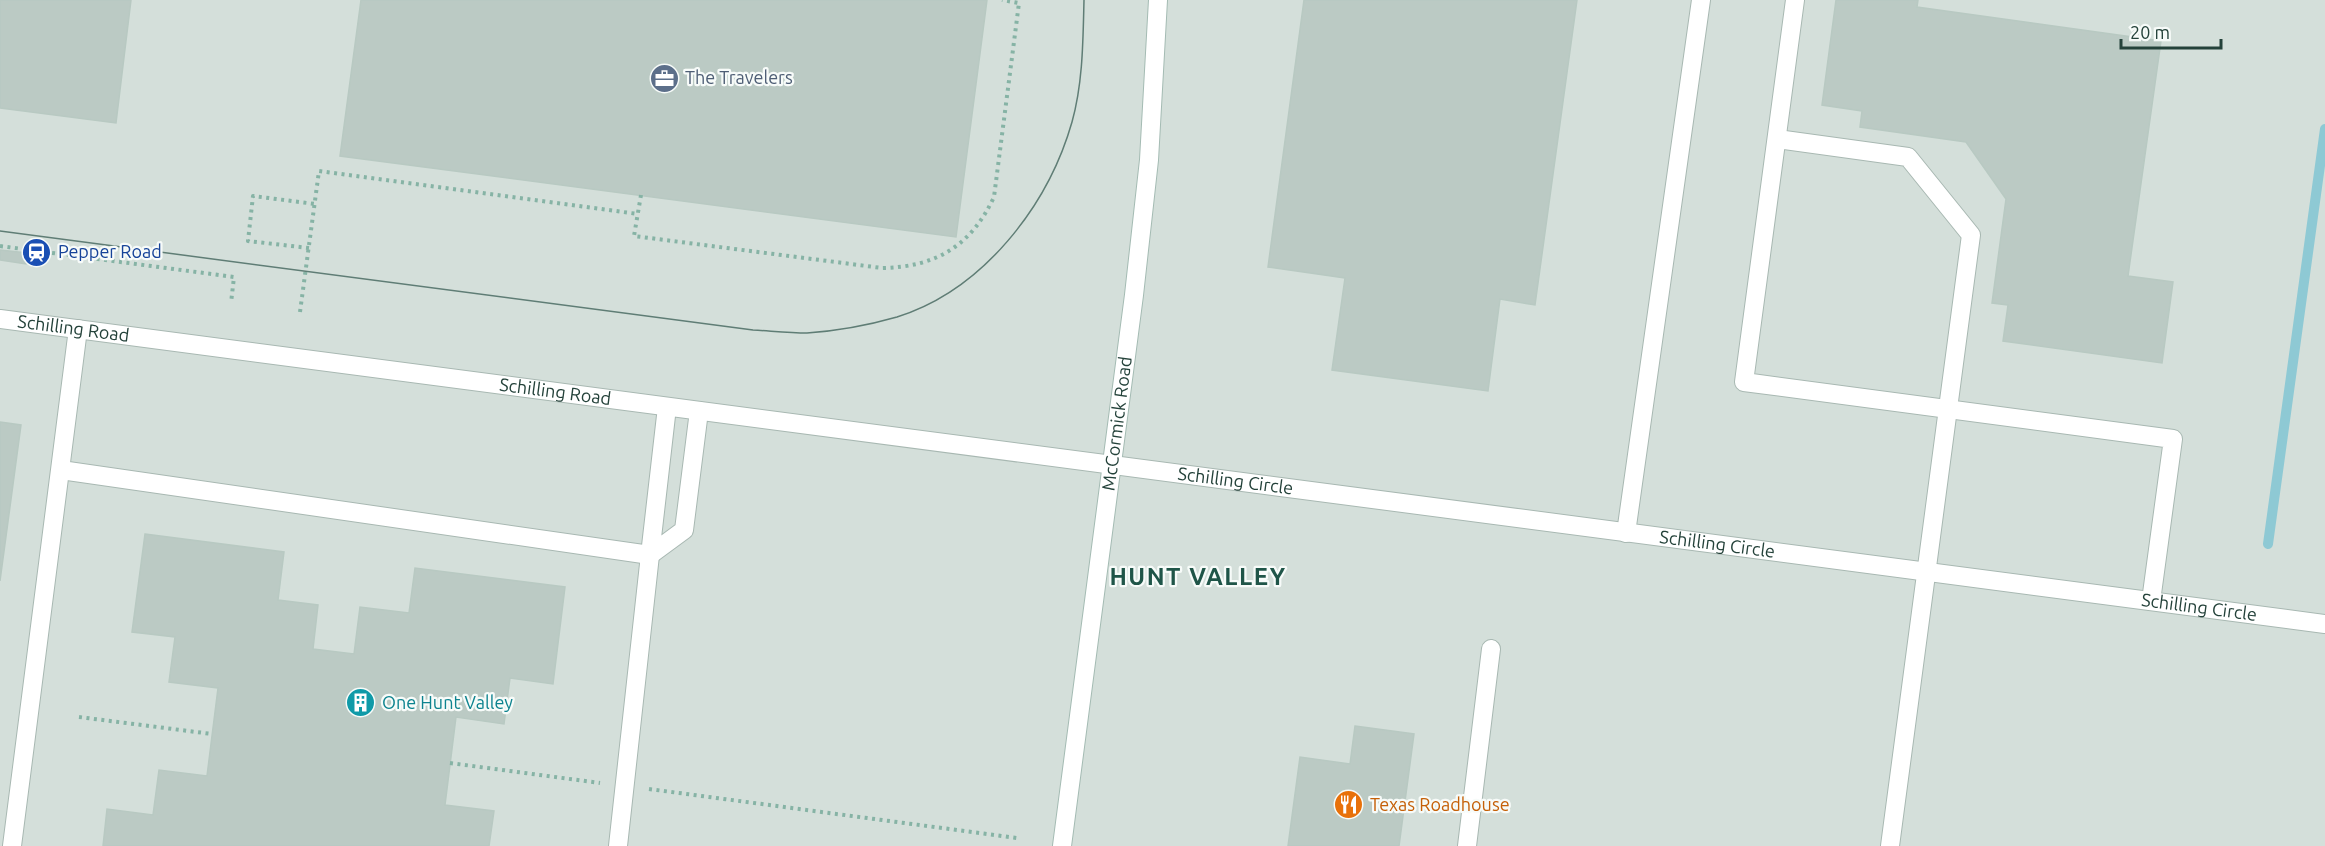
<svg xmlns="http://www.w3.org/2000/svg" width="2325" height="846" viewBox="0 0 2325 846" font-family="Ubuntu,sans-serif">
	<rect width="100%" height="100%" fill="#e6efeb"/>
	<rect fill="#d4dfda" x="0" y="0" width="2325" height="846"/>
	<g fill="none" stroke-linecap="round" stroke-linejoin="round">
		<path stroke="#8ec9d4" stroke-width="10" d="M 2268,544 L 2325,129"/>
	</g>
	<g fill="#bbcac4" stroke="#b8c9c2" stroke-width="1.5">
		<path d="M 0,0 L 131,0 L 116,123 L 0,108 Z"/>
		<path d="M 361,0 L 987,0 L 956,237 L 340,156 Z"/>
		<path d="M 1304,0 L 1577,0 L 1535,305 L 1500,299 L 1488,391 L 1332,370 L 1345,278 L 1268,267 Z"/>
		<path d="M 1836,0 L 1918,0 L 1917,7 L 2161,41 L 2128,276 L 2173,282 L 2162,363 L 2003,341 L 2008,305 L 1992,303 L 2006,199 L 1966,142 L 1860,127 L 1862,111 L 1822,105 Z"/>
		<path d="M 0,250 L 27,253 L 26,264 L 0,260 Z"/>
		<path d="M 0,422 L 21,425 L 0,581 Z"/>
		<path d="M 145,534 L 284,552 L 278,600 L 318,605 L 313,649 L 354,654 L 360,607 L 409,613 L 415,568 L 565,587 L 553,684 L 510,678 L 504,724 L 456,717 L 445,805 L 494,811 L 489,846 L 103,846 L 107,809 L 153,815 L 159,770 L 207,776 L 218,688 L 169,682 L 175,637 L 132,632 Z"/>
		<path d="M 1355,726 L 1414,734 L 1399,846 L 1288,846 L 1300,757 L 1350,764 Z"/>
	</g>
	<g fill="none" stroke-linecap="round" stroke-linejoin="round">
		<defs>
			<g id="service">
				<path d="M 1795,0 L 1744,382 L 2173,439 L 2151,601"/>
				<path d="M 1777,139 L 1908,157 L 1971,235 L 1890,846"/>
				<path d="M 667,407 L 650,555 L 684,530 L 699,411"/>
				<path d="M 61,470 L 650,555 L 618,846"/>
				<path d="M 1626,533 L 1701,0"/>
				<path d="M 12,846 L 78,329"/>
				<path d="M 1467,846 L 1491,649"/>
			</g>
			<g id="minor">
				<path id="s1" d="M 0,319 L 2325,624"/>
			</g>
			<g id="secondary">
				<path id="s2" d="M 1062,846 L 1134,295 L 1149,160 L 1158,0"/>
			</g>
		</defs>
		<use href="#service" stroke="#a8b8b2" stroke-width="20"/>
		<use href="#minor" stroke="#a8b8b2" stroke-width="20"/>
		<use href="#secondary" stroke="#a4bbb3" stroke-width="20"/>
		<g stroke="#86b3a5" stroke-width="4" stroke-dasharray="3 4.5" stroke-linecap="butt">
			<path d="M 641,195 L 634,236 L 882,268 C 936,267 971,246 994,197 L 1019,3 L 1002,0"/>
			<path d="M 0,246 L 234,277 L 231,303"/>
			<path d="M 309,248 L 248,241 L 253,196 L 315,204"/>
			<path d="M 300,312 L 319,171 L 638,214"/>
			<path d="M 79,717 L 212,734"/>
			<path d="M 450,763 L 600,783"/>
			<path d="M 649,789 L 1017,838"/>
		</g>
		<use href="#service" stroke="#fff" stroke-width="18"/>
		<use href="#minor" stroke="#fff" stroke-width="18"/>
		<use href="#secondary" stroke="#fff" stroke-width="18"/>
		<path stroke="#5f7d75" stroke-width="1.5" d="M 0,231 L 753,330 C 771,331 789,333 807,333 C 836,331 869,325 897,317 C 983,290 1048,206 1072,122 C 1083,83 1083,40 1084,0"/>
	</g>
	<defs>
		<symbol id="office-disc" viewBox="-11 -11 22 22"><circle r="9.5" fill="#5c6f8a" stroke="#f7fbf9"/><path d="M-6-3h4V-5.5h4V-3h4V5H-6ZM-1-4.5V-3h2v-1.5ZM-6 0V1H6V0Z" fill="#fff"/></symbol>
		<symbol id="station-disc" viewBox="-11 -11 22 22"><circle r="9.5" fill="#1a4fb4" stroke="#f7fbf9"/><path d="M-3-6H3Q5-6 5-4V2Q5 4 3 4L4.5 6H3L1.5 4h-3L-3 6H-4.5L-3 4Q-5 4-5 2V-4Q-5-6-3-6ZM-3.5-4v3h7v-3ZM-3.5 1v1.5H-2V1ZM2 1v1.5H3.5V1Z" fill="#fff"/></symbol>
		<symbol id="building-disc" viewBox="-11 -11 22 22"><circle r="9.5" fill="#0f9aa8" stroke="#f7fbf9"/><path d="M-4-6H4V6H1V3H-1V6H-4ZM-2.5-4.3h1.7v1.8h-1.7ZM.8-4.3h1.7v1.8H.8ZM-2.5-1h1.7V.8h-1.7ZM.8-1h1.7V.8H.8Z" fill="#fff"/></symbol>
		<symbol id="restaurant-disc" viewBox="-11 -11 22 22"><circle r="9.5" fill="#e8710a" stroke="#f7fbf9"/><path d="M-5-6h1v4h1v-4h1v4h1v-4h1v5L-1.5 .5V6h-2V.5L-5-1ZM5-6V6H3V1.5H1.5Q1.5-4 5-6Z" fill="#fff"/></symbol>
	</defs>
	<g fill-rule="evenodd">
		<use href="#office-disc" x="648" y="62" width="33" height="33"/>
		<use href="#station-disc" x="20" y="236" width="33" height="33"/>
		<use href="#building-disc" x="344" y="686" width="33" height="33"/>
		<use href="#restaurant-disc" x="1332" y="788" width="33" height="33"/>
	</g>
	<g text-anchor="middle" stroke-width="4.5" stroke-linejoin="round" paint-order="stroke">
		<g font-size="18" fill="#4e5e75" stroke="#f7fbf9" text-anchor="start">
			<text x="685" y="84">The Travelers</text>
		</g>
		<g font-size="18" fill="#164399" stroke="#f7fbf9" text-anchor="start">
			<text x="58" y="258">Pepper Road</text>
		</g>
		<g font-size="18" fill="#24423a" stroke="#f7fbf9">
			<text dy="6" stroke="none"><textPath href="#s1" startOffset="74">Schilling Road</textPath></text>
			<text dy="6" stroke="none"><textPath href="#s1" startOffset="560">Schilling Road</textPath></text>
			<text dy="6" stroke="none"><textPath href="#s2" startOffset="426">McCormick Road</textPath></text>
			<text dy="6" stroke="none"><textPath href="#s1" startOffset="1246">Schilling Circle</textPath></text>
			<text dy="6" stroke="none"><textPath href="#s1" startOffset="1732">Schilling Circle</textPath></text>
			<text dy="6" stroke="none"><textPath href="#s1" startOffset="2218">Schilling Circle</textPath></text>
		</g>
		<g font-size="18" fill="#0d838f" stroke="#f7fbf9" text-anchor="start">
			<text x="382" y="709">One Hunt Valley</text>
		</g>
		<g font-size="18" fill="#c56008" stroke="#f7fbf9" text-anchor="start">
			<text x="1370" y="811">Texas Roadhouse</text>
		</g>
		<g font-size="24" font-weight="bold" letter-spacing="1.5" fill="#1f5548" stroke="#f7fbf9">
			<text x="1198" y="585">HUNT VALLEY</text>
		</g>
	</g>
	<path d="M2121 39v9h100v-9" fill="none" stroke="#24423a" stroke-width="3"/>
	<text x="2130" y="39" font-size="18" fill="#24423a" stroke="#f7fbf9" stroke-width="4.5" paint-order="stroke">20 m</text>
</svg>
